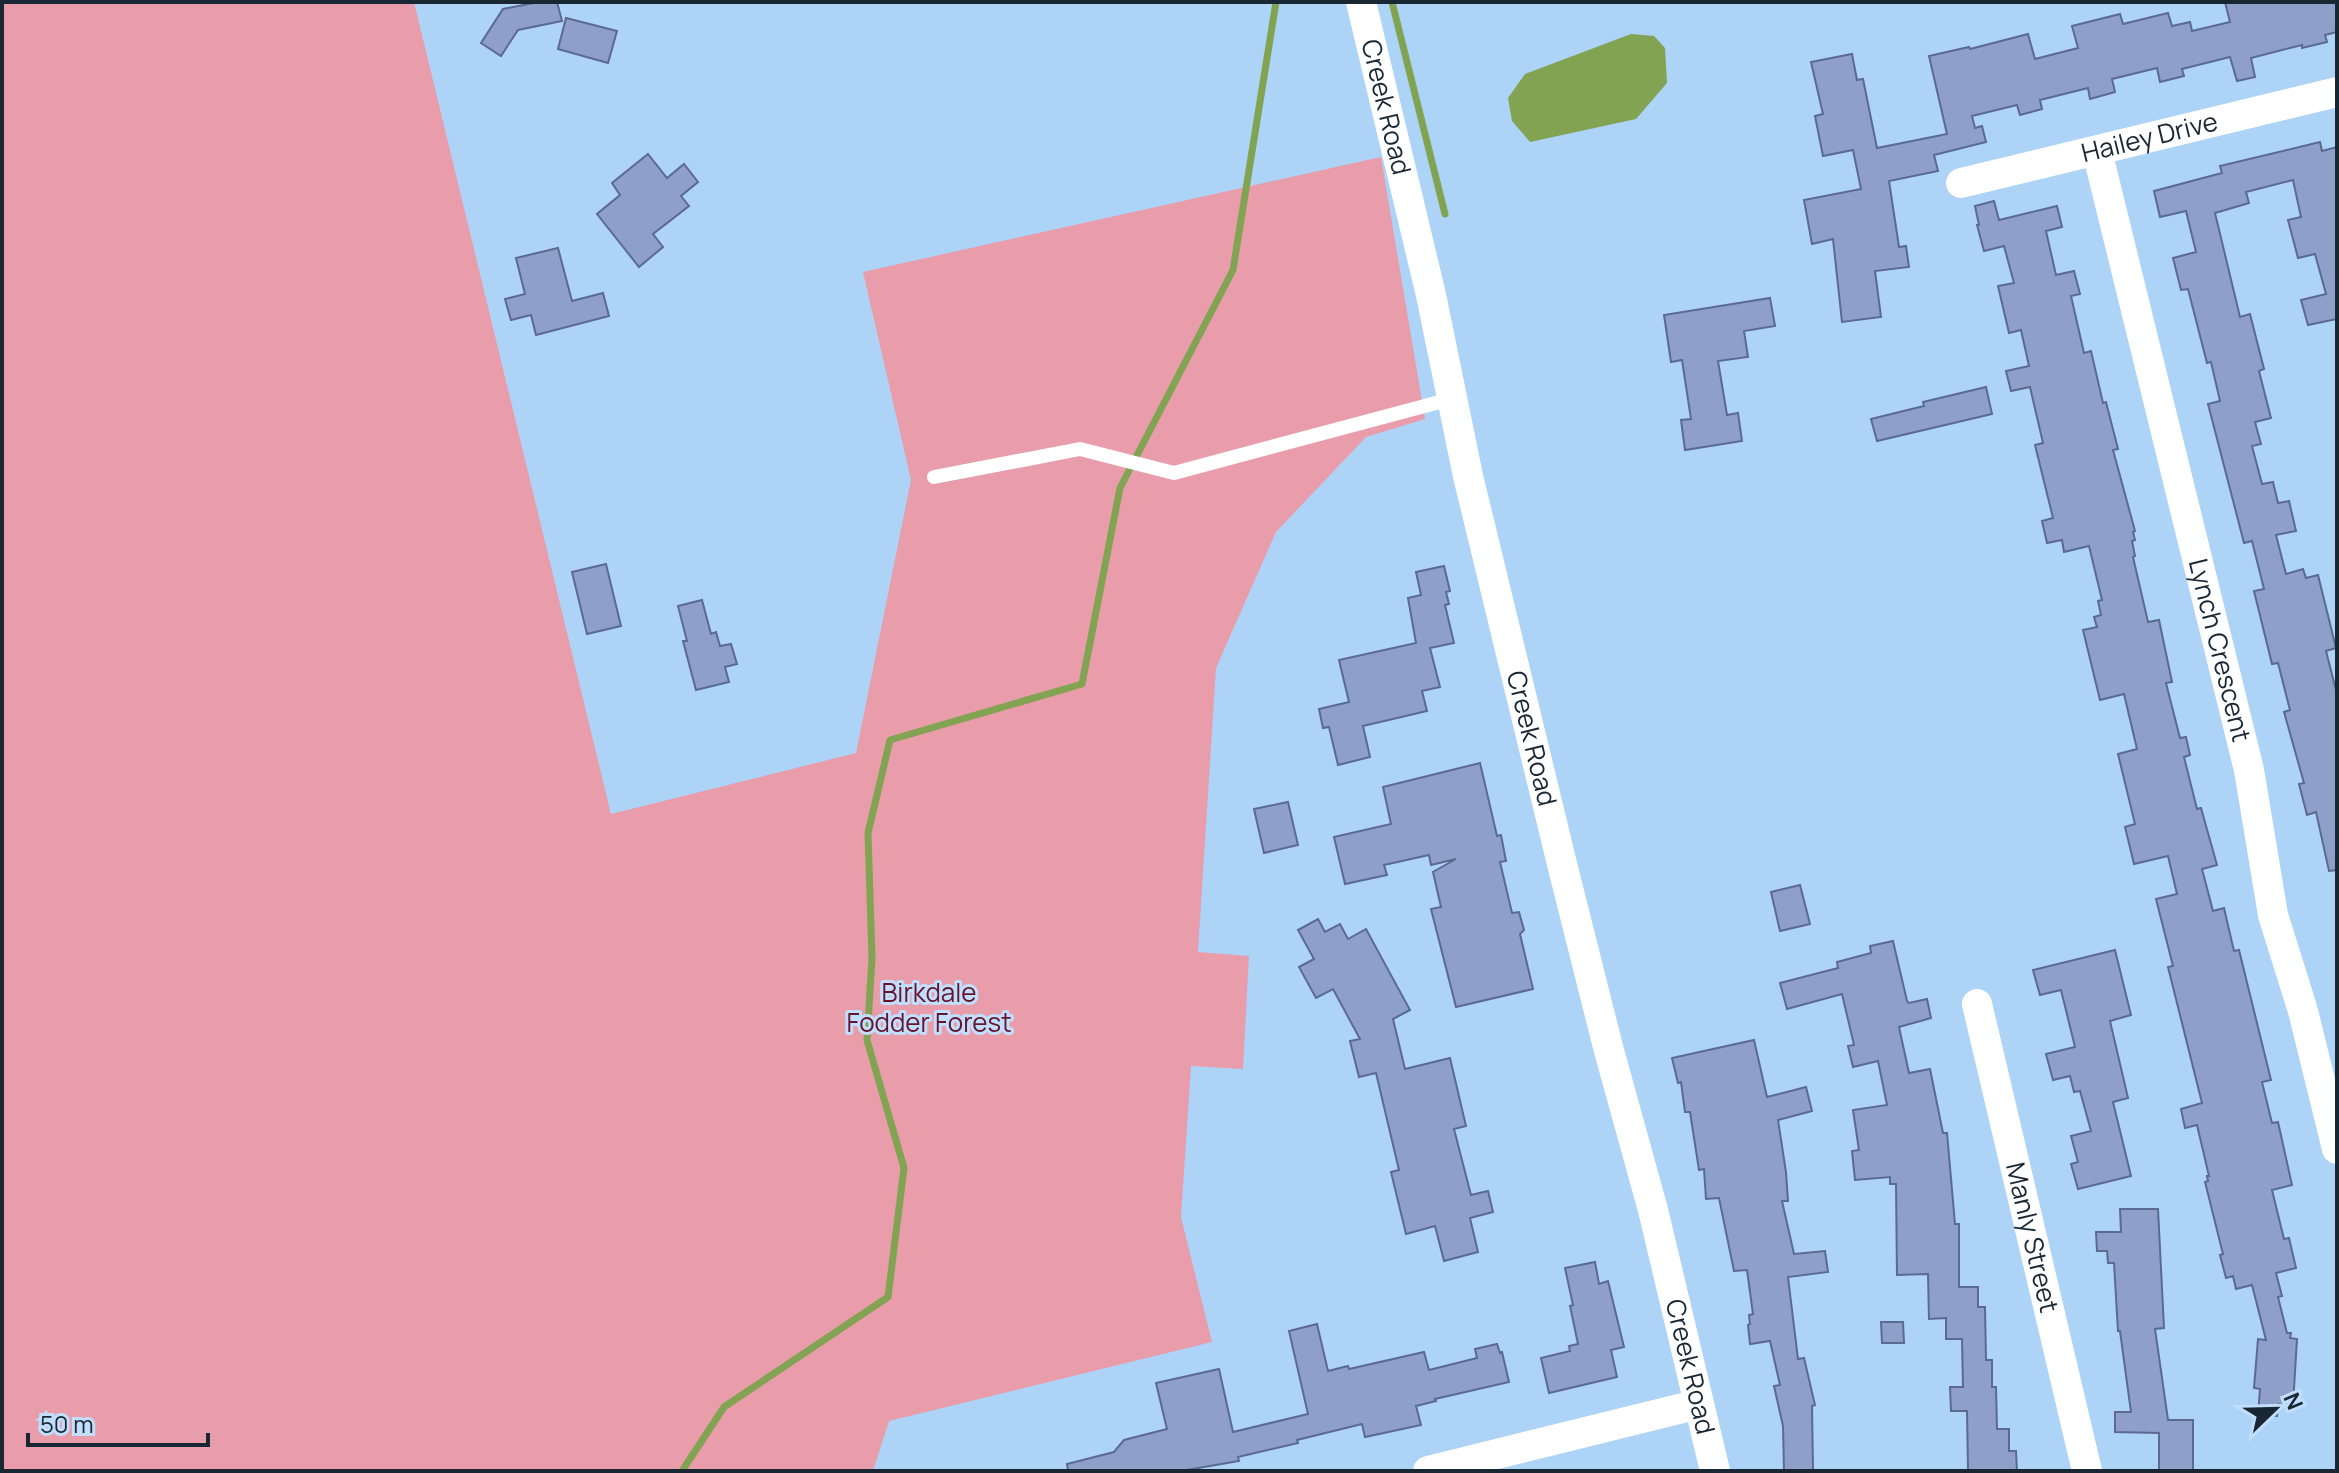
<svg xmlns="http://www.w3.org/2000/svg" width="2339" height="1473" viewBox="0 0 2339 1473" font-family="Manrope,sans-serif">
	<rect width="100%" height="100%" fill="#add3f7"/>
	<path fill="#e99dab" d="M 2,2 L 414,2 L 611,814 L 856,753 L 911,480 L 863,272 L 1381,157 L 1425,419 L 1366,437 L 1276,532 L 1216,668 L 1198,952 L 1249,956 L 1243,1069 L 1191,1066 L 1181,1217 L 1212,1342 L 889,1421 L 873,1471 L 2,1471 Z"/>
	<path fill="#82a352" d="M 1631,34 L 1654,36 L 1665,48 L 1667,83 L 1636,119 L 1530,142 L 1512,121 L 1508,98 L 1525,74 Z"/>
	<g fill="none" stroke-linecap="round" stroke-linejoin="round">
		<g stroke="#82a352" stroke-width="7">
			<path d="M 1392,2 L 1445,214"/>
			<path d="M 682,1471 L 724,1407 L 888,1297 L 904,1168 L 867,1040 L 872,958 L 868,833 L 890,740 L 1082,684 L 1120,488 L 1233,270 L 1276,2"/>
		</g>
	</g>
	<g fill="#8e9fc9" stroke="#5b6a91" stroke-width="2">
		<path d="M 539,2 L 557,2 L 562,21 L 518,30 L 501,56 L 481,43 L 503,9 Z"/>
		<path d="M 2225,2 L 2337,2 L 2337,32 L 2325,35 L 2327,42 L 2302,48 L 2302,45 L 2251,58 L 2255,77 L 2237,81 L 2230,57 L 2182,69 L 2184,76 L 2160,82 L 2157,68 L 2112,79 L 2115,92 L 2090,99 L 2088,88 L 2040,100 L 2042,109 L 2020,115 L 2017,105 L 1972,116 L 1975,128 L 1982,126 L 1986,142 L 1934,155 L 1938,171 L 1889,181 L 1899,247 L 1906,246 L 1909,267 L 1875,271 L 1881,317 L 1842,322 L 1833,239 L 1812,244 L 1804,200 L 1861,189 L 1853,150 L 1823,156 L 1815,116 L 1823,114 L 1811,62 L 1852,54 L 1857,80 L 1863,79 L 1877,148 L 1947,134 L 1929,56 L 1969,47 L 1970,49 L 2028,34 L 2035,59 L 2078,48 L 2072,26 L 2120,14 L 2123,24 L 2168,13 L 2172,26 L 2190,22 L 2192,31 L 2230,22 Z"/>
		<path d="M 566,18 L 617,31 L 608,63 L 558,49 Z"/>
		<path d="M 2320,142 L 2322,151 L 2337,147 L 2337,319 L 2308,325 L 2301,300 L 2326,294 L 2315,254 L 2298,258 L 2288,220 L 2301,217 L 2293,180 L 2246,192 L 2249,203 L 2215,213 L 2240,317 L 2250,314 L 2264,369 L 2259,371 L 2271,418 L 2255,422 L 2261,444 L 2252,446 L 2262,484 L 2273,482 L 2278,503 L 2289,501 L 2296,531 L 2276,535 L 2286,574 L 2303,569 L 2306,578 L 2318,575 L 2336,648 L 2326,651 L 2337,694 L 2337,870 L 2329,871 L 2316,812 L 2307,815 L 2299,784 L 2304,783 L 2284,712 L 2290,710 L 2278,663 L 2272,664 L 2254,591 L 2264,589 L 2252,541 L 2244,543 L 2208,404 L 2220,401 L 2211,362 L 2207,363 L 2188,289 L 2181,290 L 2173,258 L 2196,252 L 2186,211 L 2160,217 L 2154,191 L 2222,173 L 2220,166 Z"/>
		<path d="M 648,154 L 667,178 L 684,164 L 698,182 L 681,196 L 689,206 L 653,234 L 663,247 L 639,267 L 597,214 L 620,195 L 612,183 Z"/>
		<path d="M 1994,201 L 1999,220 L 2057,206 L 2062,227 L 2046,231 L 2056,275 L 2074,271 L 2080,294 L 2071,296 L 2084,353 L 2091,351 L 2103,403 L 2106,402 L 2118,449 L 2113,450 L 2135,531 L 2133,532 L 2135,540 L 2132,541 L 2135,556 L 2133,557 L 2148,622 L 2159,620 L 2172,682 L 2166,683 L 2180,738 L 2186,737 L 2190,755 L 2184,757 L 2197,809 L 2201,808 L 2217,865 L 2202,869 L 2213,911 L 2224,908 L 2234,951 L 2239,950 L 2271,1080 L 2262,1082 L 2272,1123 L 2278,1122 L 2292,1185 L 2272,1190 L 2284,1239 L 2289,1238 L 2296,1268 L 2276,1273 L 2282,1296 L 2278,1297 L 2287,1333 L 2291,1333 L 2290,1338 L 2297,1339 L 2293,1405 L 2278,1404 L 2277,1416 L 2258,1415 L 2260,1389 L 2254,1388 L 2258,1339 L 2266,1340 L 2252,1285 L 2236,1289 L 2233,1276 L 2226,1278 L 2220,1255 L 2223,1254 L 2205,1182 L 2208,1181 L 2207,1176 L 2209,1176 L 2197,1125 L 2185,1128 L 2181,1109 L 2202,1103 L 2168,967 L 2173,966 L 2156,899 L 2177,894 L 2168,856 L 2134,864 L 2125,827 L 2135,824 L 2118,754 L 2137,749 L 2124,694 L 2100,700 L 2083,630 L 2097,627 L 2094,617 L 2101,615 L 2098,601 L 2102,600 L 2089,546 L 2064,552 L 2062,540 L 2047,543 L 2042,521 L 2053,518 L 2035,445 L 2043,443 L 2030,387 L 2011,391 L 2006,371 L 2029,366 L 2021,330 L 2009,333 L 1998,286 L 2014,283 L 2004,246 L 1984,251 L 1977,225 L 1979,225 L 1975,206 Z"/>
		<path d="M 558,248 L 572,301 L 603,293 L 609,316 L 536,335 L 531,315 L 511,320 L 505,299 L 525,294 L 516,258 Z"/>
		<path d="M 1770,298 L 1775,326 L 1744,331 L 1748,357 L 1718,361 L 1727,415 L 1738,413 L 1742,441 L 1685,450 L 1681,420 L 1691,419 L 1682,360 L 1671,362 L 1664,315 Z"/>
		<path d="M 1986,387 L 1992,414 L 1877,441 L 1871,419 L 1924,406 L 1923,402 Z"/>
		<path d="M 606,564 L 621,626 L 587,634 L 572,572 Z"/>
		<path d="M 1444,566 L 1450,591 L 1446,592 L 1449,604 L 1445,605 L 1454,643 L 1430,648 L 1440,687 L 1422,691 L 1427,711 L 1363,726 L 1370,757 L 1338,765 L 1329,727 L 1323,728 L 1319,709 L 1349,702 L 1339,660 L 1416,643 L 1408,598 L 1421,595 L 1416,572 Z"/>
		<path d="M 702,600 L 711,634 L 716,632 L 720,646 L 731,644 L 737,664 L 725,667 L 729,682 L 696,690 L 683,641 L 687,641 L 678,606 Z"/>
		<path d="M 1480,763 L 1497,836 L 1501,835 L 1506,861 L 1500,862 L 1512,913 L 1519,912 L 1524,930 L 1520,934 L 1533,989 L 1456,1007 L 1431,909 L 1441,907 L 1433,872 L 1456,859 L 1431,865 L 1429,855 L 1384,865 L 1387,875 L 1345,884 L 1334,837 L 1391,824 L 1383,787 Z"/>
		<path d="M 1288,802 L 1298,845 L 1264,853 L 1254,809 Z"/>
		<path d="M 1800,885 L 1810,924 L 1780,931 L 1771,892 Z"/>
		<path d="M 1318,919 L 1325,932 L 1340,924 L 1348,939 L 1366,929 L 1410,1010 L 1393,1019 L 1405,1069 L 1450,1058 L 1466,1126 L 1454,1129 L 1471,1195 L 1488,1191 L 1493,1212 L 1470,1218 L 1478,1252 L 1444,1261 L 1435,1226 L 1406,1234 L 1391,1172 L 1399,1170 L 1376,1073 L 1359,1077 L 1350,1041 L 1360,1039 L 1333,989 L 1316,998 L 1299,967 L 1314,959 L 1298,930 Z"/>
		<path d="M 1893,941 L 1907,1001 L 1909,1003 L 1927,999 L 1931,1018 L 1899,1027 L 1909,1073 L 1930,1069 L 1943,1133 L 1947,1133 L 1955,1224 L 1959,1224 L 1959,1287 L 1978,1287 L 1978,1307 L 1985,1307 L 1986,1360 L 1992,1360 L 1992,1387 L 1996,1387 L 1997,1429 L 2009,1429 L 2009,1451 L 2016,1451 L 2017,1471 L 1968,1471 L 1967,1411 L 1951,1411 L 1950,1387 L 1963,1387 L 1962,1339 L 1946,1339 L 1946,1318 L 1929,1319 L 1928,1274 L 1897,1275 L 1896,1184 L 1890,1184 L 1890,1177 L 1855,1180 L 1852,1151 L 1859,1150 L 1853,1110 L 1887,1105 L 1878,1061 L 1853,1067 L 1848,1046 L 1854,1045 L 1842,994 L 1787,1009 L 1780,983 L 1838,968 L 1837,962 L 1871,953 L 1870,946 Z"/>
		<path d="M 2115,950 L 2131,1015 L 2110,1021 L 2128,1098 L 2113,1102 L 2131,1176 L 2078,1189 L 2071,1164 L 2078,1162 L 2071,1136 L 2091,1131 L 2080,1091 L 2074,1092 L 2070,1076 L 2053,1080 L 2046,1054 L 2075,1047 L 2061,990 L 2040,995 L 2033,970 Z"/>
		<path d="M 1754,1040 L 1767,1097 L 1806,1087 L 1812,1111 L 1778,1120 L 1786,1172 L 1788,1201 L 1782,1201 L 1794,1254 L 1825,1251 L 1828,1272 L 1788,1277 L 1798,1359 L 1804,1358 L 1815,1405 L 1812,1406 L 1813,1471 L 1784,1471 L 1783,1426 L 1774,1386 L 1780,1385 L 1770,1341 L 1750,1344 L 1748,1325 L 1750,1324 L 1749,1315 L 1753,1314 L 1747,1270 L 1734,1271 L 1719,1198 L 1706,1199 L 1704,1169 L 1699,1170 L 1690,1112 L 1685,1112 L 1681,1082 L 1678,1083 L 1672,1058 Z"/>
		<path d="M 2120,1209 L 2158,1209 L 2164,1328 L 2155,1329 L 2168,1420 L 2193,1420 L 2193,1471 L 2159,1471 L 2159,1433 L 2115,1432 L 2115,1412 L 2131,1412 L 2120,1331 L 2118,1331 L 2114,1263 L 2108,1263 L 2107,1251 L 2097,1251 L 2096,1232 L 2121,1232 Z"/>
		<path d="M 1595,1262 L 1599,1284 L 1608,1281 L 1624,1347 L 1611,1350 L 1617,1377 L 1549,1393 L 1541,1358 L 1570,1351 L 1569,1346 L 1578,1344 L 1570,1306 L 1573,1305 L 1565,1268 Z"/>
		<path d="M 1881,1322 L 1903,1322 L 1904,1343 L 1882,1343 Z"/>
		<path d="M 1317,1324 L 1328,1371 L 1348,1366 L 1349,1369 L 1424,1352 L 1429,1370 L 1477,1358 L 1475,1349 L 1497,1344 L 1500,1353 L 1502,1352 L 1509,1382 L 1435,1399 L 1436,1401 L 1416,1406 L 1421,1425 L 1365,1437 L 1362,1424 L 1297,1440 L 1298,1443 L 1238,1457 L 1239,1461 L 1181,1471 L 1068,1471 L 1067,1464 L 1114,1452 L 1124,1440 L 1167,1429 L 1156,1383 L 1219,1369 L 1233,1432 L 1308,1414 L 1289,1331 Z"/>
	</g>
	<g fill="none" stroke-linecap="round" stroke-linejoin="round">
		<path stroke="#fff" stroke-width="14" d="M 934,477 L 1080,449 L 1174,473 L 1451,399"/>
		<g stroke="#fff" stroke-width="30">
			<path id="s1" d="M 1361,2 L 1431,295 L 1468,476 L 1562,864 L 1608,1047 L 1653,1210 L 1715,1471"/>
			<path id="s2" d="M 2097,151 L 2249,770 L 2273,915 L 2303,1011 L 2337,1149"/>
			<path id="s3" d="M 1961,183 L 2337,92"/>
			<path id="s4" d="M 1977,1004 L 2087,1471"/>
			<path d="M 1428,1471 L 1699,1404"/>
		</g>
	</g>
	<g text-anchor="middle" stroke-width="6" stroke-linejoin="round" paint-order="stroke">
		<g font-size="26" fill="#192735" stroke="#c1dffc">
			<text dy="9" stroke="none"><textPath href="#s1" startOffset="108">Creek Road</textPath></text>
			<text dy="9" stroke="none"><textPath href="#s3" startOffset="194">Hailey Drive</textPath></text>
			<text dy="9" stroke="none"><textPath href="#s2" startOffset="514">Lynch Crescent</textPath></text>
			<text dy="9" stroke="none"><textPath href="#s1" startOffset="756">Creek Road</textPath></text>
			<text dy="9" stroke="none"><textPath href="#s4" startOffset="240">Manly Street</textPath></text>
			<text dy="9" stroke="none"><textPath href="#s1" startOffset="1404">Creek Road</textPath></text>
		</g>
		<g font-size="26" fill="#66132d" stroke="#c1dffc">
			<text x="929" y="1002">Birkdale<tspan x="929" dy="30">Fodder Forest</tspan></text>
		</g>
	</g>
	<rect width="2339" height="1473" fill="none" stroke="#192735" stroke-width="8"/>
	<g transform="translate(2275 1409) rotate(67)" stroke="#c1dffc" stroke-width="6" paint-order="stroke">
	<path d="M0-6L14 30L0 20L-14 30Z" fill="#192735"/>
	<text y="-12" font-size="22" font-weight="bold" text-anchor="middle" fill="#192735">N</text>
	</g>
	<path d="M28 1433v12h180v-12" fill="none" stroke="#192735" stroke-width="4"/>
	<text x="40" y="1433" font-size="24" fill="#192735" stroke="#c1dffc" stroke-width="6" paint-order="stroke">50 m</text>
</svg>
